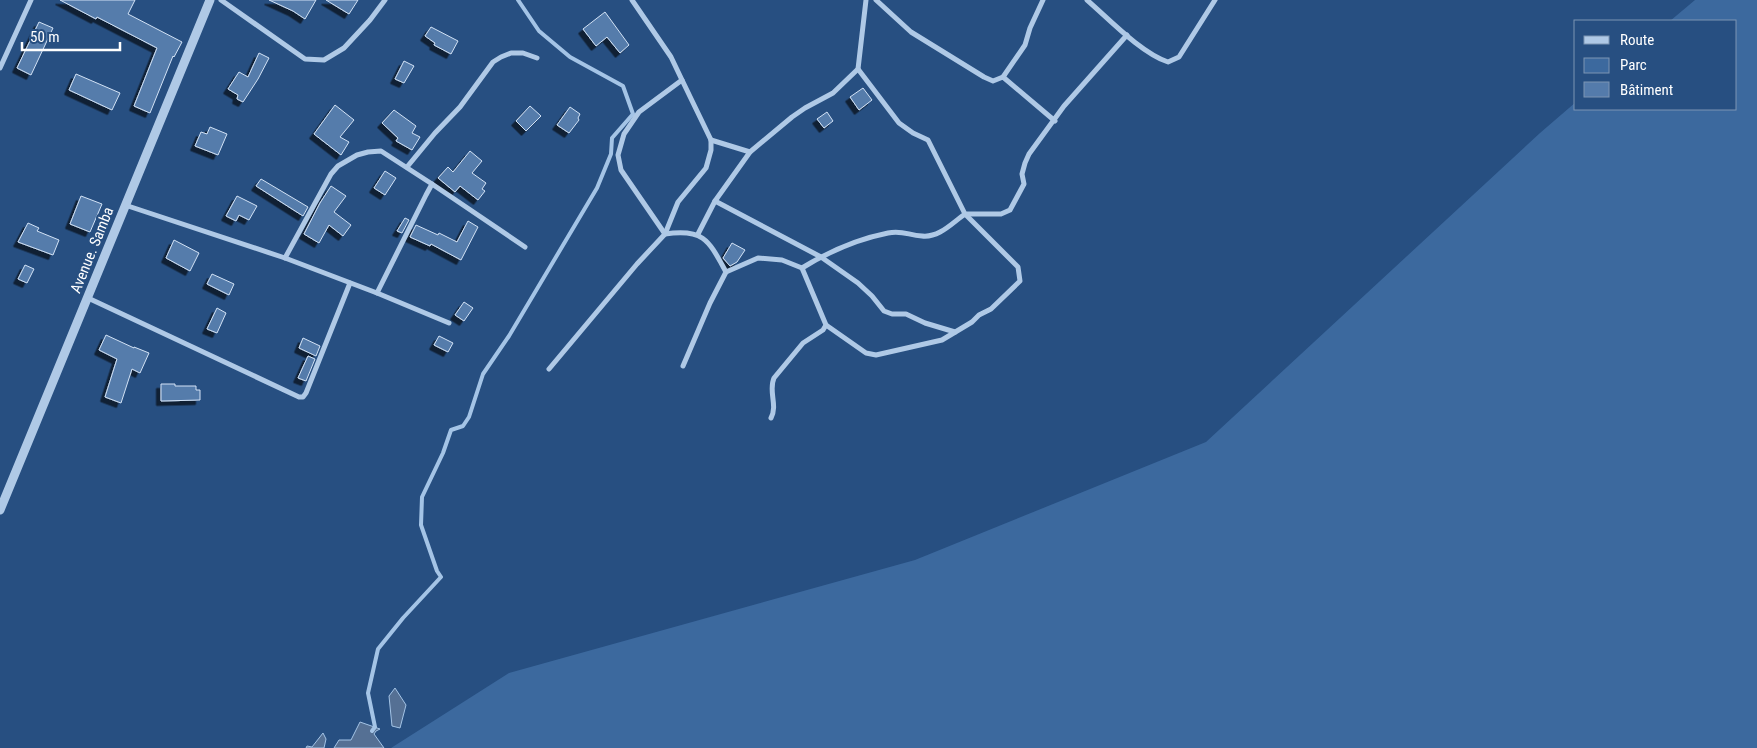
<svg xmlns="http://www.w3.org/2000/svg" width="1757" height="748" viewBox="0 0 1757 748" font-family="'Roboto Condensed',sans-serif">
	<defs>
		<filter id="shadow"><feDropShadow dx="-4.5" dy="4.5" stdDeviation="0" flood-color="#0009"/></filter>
	</defs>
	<rect width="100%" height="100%" fill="#274f81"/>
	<path fill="#3c699e" d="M 1695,0 L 1757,0 L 1757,748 L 391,748 L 509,673 L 915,560 L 1206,442 L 1540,133 L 1576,102 L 1576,109 L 1736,109 L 1736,21 L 1670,21 Z"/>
	<g fill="#557094" stroke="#a4c4e6">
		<path d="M 395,688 L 406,705 L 400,728 L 392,726 L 389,696 Z"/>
		<path d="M 360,722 L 380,729 L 376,731 L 374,734 L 384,748 L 334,748 L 339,740 L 351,740 Z"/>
		<path d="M 323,733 L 326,739 L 324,748 L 306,748 L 307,746 L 312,747 Z"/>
	</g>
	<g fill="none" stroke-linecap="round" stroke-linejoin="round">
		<path stroke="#a4c4e6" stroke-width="4" d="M 372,731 L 375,727 L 368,693 L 378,649 L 403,618 L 441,577 L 437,571 L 421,525 L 422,497 L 443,453 L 451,430 L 463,426 L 469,417 L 483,374 L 509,336 L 597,188 L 611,154 L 612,138 L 633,114 L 623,86 L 570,57 L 539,31 L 518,0"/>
	</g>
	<g fill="#547bab" stroke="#d2e2f5" filter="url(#shadow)">
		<path d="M 60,0 L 135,0 L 128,14 L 182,42 L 174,57 L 173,56 L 150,113 L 134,106 L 157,48 L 97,17 L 96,19 Z"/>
		<path d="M 269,0 L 316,0 L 305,19 L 293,11 Z"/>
		<path d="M 326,0 L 358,0 L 349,14 Z"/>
		<path d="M 605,12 L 629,45 L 620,53 L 607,37 L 596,46 L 583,29 Z"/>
		<path d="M 39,22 L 53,28 L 31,75 L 17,68 Z"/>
		<path d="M 431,27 L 458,41 L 451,54 L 434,45 L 435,43 L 425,36 Z"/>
		<path d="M 259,53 L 269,58 L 258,79 L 243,102 L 237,99 L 238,95 L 228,89 L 239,72 L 248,77 Z"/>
		<path d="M 404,61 L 414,66 L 404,83 L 395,79 Z"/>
		<path d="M 76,74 L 120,93 L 112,110 L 69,90 Z"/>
		<path d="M 863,88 L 872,100 L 859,110 L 850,97 Z"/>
		<path d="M 335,105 L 354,120 L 340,137 L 349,142 L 341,155 L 314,134 Z"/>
		<path d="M 530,106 L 541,116 L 526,131 L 516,121 Z"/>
		<path d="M 570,107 L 580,114 L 578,118 L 579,120 L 569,133 L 557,125 Z"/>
		<path d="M 394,110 L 416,126 L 412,133 L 420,137 L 412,150 L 396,141 L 398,138 L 382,123 Z"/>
		<path d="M 827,112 L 833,121 L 824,128 L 817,119 Z"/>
		<path d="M 210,127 L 227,134 L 218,155 L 195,146 L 201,132 L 207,134 Z"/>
		<path d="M 470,151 L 482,161 L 472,173 L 486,183 L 482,189 L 485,191 L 478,200 L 460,186 L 455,192 L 438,178 L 448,167 L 453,172 Z"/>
		<path d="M 385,171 L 396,178 L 385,195 L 374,188 Z"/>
		<path d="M 261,179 L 308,207 L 303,216 L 256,186 Z"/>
		<path d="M 331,186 L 346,196 L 334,212 L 351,225 L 343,236 L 329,225 L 319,243 L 304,234 L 320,203 Z"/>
		<path d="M 81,196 L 102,204 L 90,232 L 70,224 Z"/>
		<path d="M 237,196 L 257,206 L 249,220 L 239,215 L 236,221 L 226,216 Z"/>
		<path d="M 405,218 L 409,220 L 402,233 L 397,231 Z"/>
		<path d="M 468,221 L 478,227 L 461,260 L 431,244 L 430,246 L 410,237 L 416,225 L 438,235 L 439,233 L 457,242 Z"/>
		<path d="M 28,223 L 39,228 L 37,231 L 59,240 L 53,255 L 18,242 Z"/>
		<path d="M 174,240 L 199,253 L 190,271 L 166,258 Z"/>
		<path d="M 732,243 L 745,250 L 737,262 L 730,266 L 723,258 Z"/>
		<path d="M 25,265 L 34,269 L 27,283 L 18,279 Z"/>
		<path d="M 212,274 L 234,284 L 229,295 L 207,284 Z"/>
		<path d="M 464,302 L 473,308 L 464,321 L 455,315 Z"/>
		<path d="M 217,308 L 226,313 L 217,333 L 207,329 Z"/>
		<path d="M 106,335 L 134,348 L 134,347 L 149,353 L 140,373 L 132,369 L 121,403 L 105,397 L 117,359 L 99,350 Z"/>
		<path d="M 439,336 L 453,343 L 448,352 L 434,345 Z"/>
		<path d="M 303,338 L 320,346 L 316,356 L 299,348 Z"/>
		<path d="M 308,356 L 315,359 L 306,381 L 298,378 Z"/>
		<path d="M 161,384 L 175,384 L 175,386 L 196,386 L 196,390 L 200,390 L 200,400 L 161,401 Z"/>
	</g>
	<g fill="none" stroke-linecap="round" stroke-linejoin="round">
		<g stroke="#afc9e6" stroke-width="5">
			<path d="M 221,0 L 305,59 L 324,60 L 344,48 L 370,20 L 385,0"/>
			<path d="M 632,0 L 671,57 L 682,80 L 639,112 L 624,134 L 618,155 L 621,170 L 665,234 C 704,228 709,241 726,272 L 710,303 L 683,366"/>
			<path d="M 876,0 L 911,32 L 984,77 L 993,81 L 1003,77 L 1055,121"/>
			<path d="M 1087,0 C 1109,19 1141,53 1168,62 L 1179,57 L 1215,0"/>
			<path d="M 0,68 L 31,0"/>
			<path d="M 858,69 L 899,123 L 913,133 L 928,140 L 965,214 L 1001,214 L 1010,210 L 1024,184 L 1022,174 L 1025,163 L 1029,154 L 1064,106 L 1127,35"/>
			<path d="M 1003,77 L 1025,45 L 1030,28 L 1043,0"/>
			<path d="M 711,140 L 750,152"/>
			<path d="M 407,167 L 435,133 L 460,107 L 493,62 L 501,57 L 511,53 L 523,53 L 537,58"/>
			<path d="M 715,201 L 821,257 L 858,283 L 872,296 L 884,311 L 892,314 L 906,314 L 925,323 L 955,332"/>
			<path d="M 125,205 L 285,258 L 377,293 L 426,195 L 432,184 L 525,247"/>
			<path d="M 698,234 L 715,201 L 750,152 L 792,117 L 805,108 L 833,93 L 858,69 L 866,0"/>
			<path d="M 285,258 L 331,174 L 338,166 L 357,155 L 368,152 L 381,151 L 432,184"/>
			<path d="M 802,268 C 828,252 858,239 888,233 C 902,230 908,235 922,236 C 939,238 952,223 965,214 L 1018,267 L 1020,281 L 991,309 L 979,315 L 972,322 L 942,340 L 876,355 L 866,353 L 826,325"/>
			<path d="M 726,272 L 758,258 L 782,260 L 802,268 L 826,325 L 823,330 L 803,343 L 774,378 C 768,391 778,405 771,418"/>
			<path d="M 377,293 L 449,323"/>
			<path d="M 88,298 L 299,397 L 303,397 L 306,393 L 350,283"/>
			<path d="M 549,369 L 637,264 L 665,234 L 678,202 L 706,168 L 711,150 L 711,140 L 682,80"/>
		</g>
		<path stroke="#afc9e6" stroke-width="9" d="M 0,510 L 210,0"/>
	</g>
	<g text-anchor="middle" stroke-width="4.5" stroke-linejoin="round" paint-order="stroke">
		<g font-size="15" fill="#fff" stroke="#274f81">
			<text transform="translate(92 250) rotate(-68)" y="5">Avenue. Samba</text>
		</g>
	</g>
	<rect x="1574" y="20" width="162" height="90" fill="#274f81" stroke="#7d95b3"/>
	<rect x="1584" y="36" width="25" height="8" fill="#afc9e6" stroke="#7d95b3"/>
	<text x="1620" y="45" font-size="15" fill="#ffffff">Route</text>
	<rect x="1584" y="58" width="25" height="15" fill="#3c699e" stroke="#7d95b3"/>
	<text x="1620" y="70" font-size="15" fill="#ffffff">Parc</text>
	<rect x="1584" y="82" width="25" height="15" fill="#547bab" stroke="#7d95b3"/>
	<text x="1620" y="95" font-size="15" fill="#ffffff">Bâtiment</text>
	<path d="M22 42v8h98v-8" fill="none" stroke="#ffffff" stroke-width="2.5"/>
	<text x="30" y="42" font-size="15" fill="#ffffff" stroke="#274f81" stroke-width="4" paint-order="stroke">50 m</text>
</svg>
